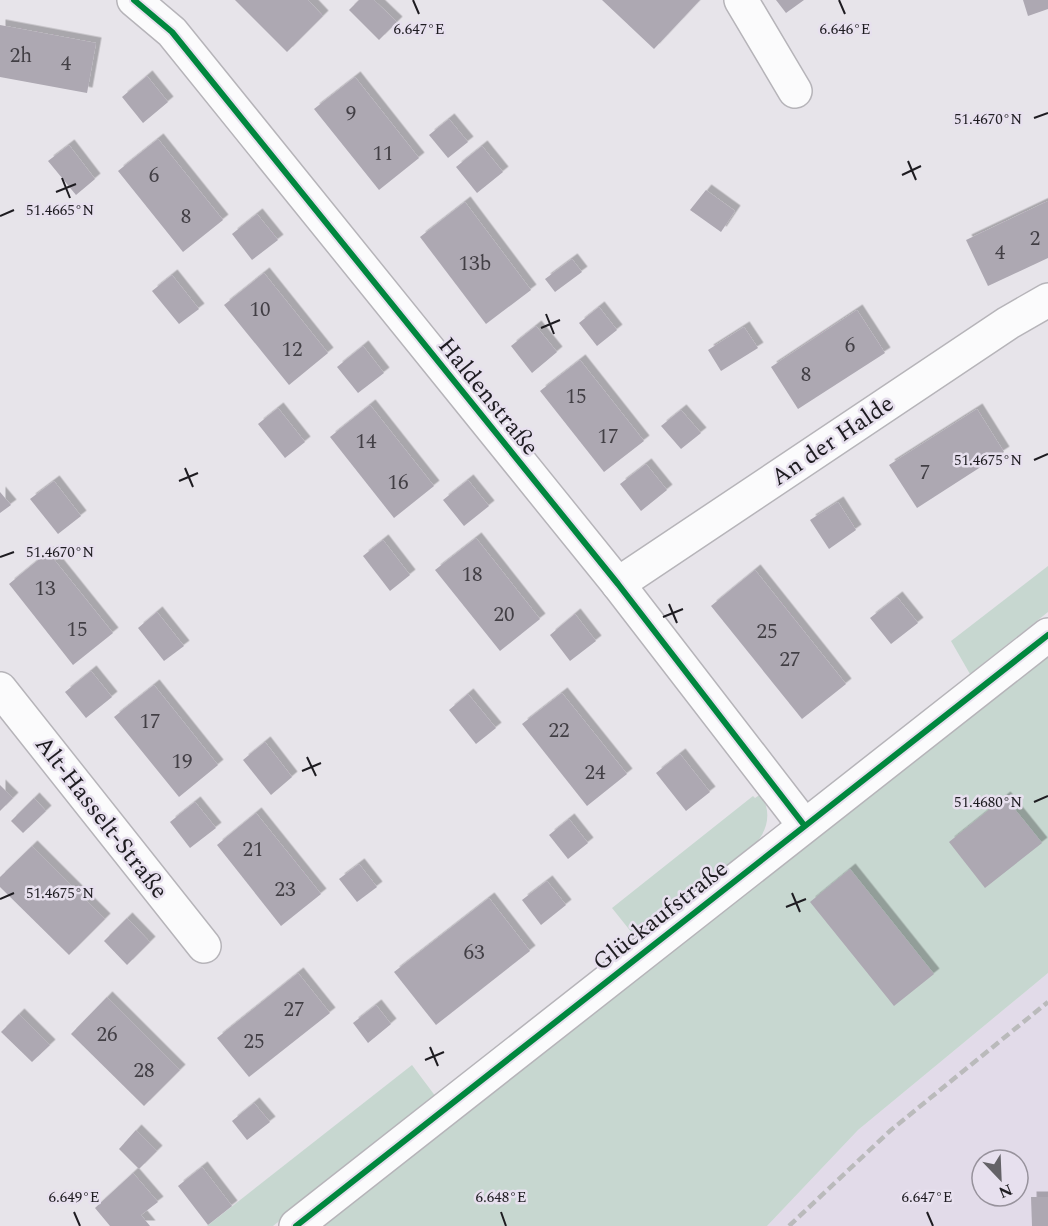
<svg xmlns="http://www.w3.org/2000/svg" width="1048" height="1226" viewBox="0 0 1048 1226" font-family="Spectral,serif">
	<defs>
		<filter id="shadow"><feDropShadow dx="5.5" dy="-5.5" stdDeviation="0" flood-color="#0004"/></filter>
	</defs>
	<rect width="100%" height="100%" fill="#e7e4ea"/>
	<path fill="#e2dbe9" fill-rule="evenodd" d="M 1048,973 L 1048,1226 L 767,1226 L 858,1130 ZM 982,1160 L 1018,1160 L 1018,1196 L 982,1196 Z"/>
	<g fill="#c7d7d0">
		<path d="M 1048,566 L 1048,612 L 970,674 L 951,641 Z"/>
		<path d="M 1048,651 L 1048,973 L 858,1130 L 767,1226 L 324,1226 Z"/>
		<path d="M 761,794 C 771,811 769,828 756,843 L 636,938 L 612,908 L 753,796 L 755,798 Z"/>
		<path d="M 412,1065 L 436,1097 L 273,1226 L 207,1226 Z"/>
	</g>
	<g fill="#ada8b2" filter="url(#shadow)">
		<path d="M 235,0 L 308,0 L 323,16 L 287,52 Z"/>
		<path d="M 359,0 L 374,0 L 397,22 L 379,40 L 349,10 Z"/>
		<path d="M 602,0 L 700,0 L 654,49 Z"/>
		<path d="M 776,0 L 804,0 L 786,13 Z"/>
		<path d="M 1023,0 L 1048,0 L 1048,9 L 1028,16 Z"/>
		<path d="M 0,25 L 96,43 L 87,93 L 0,77 Z"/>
		<path d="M 147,76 L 168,102 L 143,123 L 122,97 Z"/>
		<path d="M 355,77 L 419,158 L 379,190 L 314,109 Z"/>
		<path d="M 449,119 L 468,142 L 448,158 L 429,135 Z"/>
		<path d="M 158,139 L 223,220 L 183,252 L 118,171 Z"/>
		<path d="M 69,145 L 95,179 L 76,195 L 48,161 Z"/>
		<path d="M 482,146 L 503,172 L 477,193 L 456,167 Z"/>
		<path d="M 706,190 L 735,211 L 721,232 L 690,210 Z"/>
		<path d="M 1048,201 L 1048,258 L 988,286 L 966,240 Z"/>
		<path d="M 465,202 L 531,290 L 486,324 L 420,237 Z"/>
		<path d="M 257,214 L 278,240 L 252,260 L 232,234 Z"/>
		<path d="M 572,259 L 582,272 L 555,292 L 545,279 Z"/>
		<path d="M 264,273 L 328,353 L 289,385 L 224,305 Z"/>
		<path d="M 172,275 L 199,309 L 179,324 L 152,291 Z"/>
		<path d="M 599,307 L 617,330 L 597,346 L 579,323 Z"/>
		<path d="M 857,310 L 885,353 L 798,409 L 771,367 Z"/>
		<path d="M 536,326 L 557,352 L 532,373 L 511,346 Z"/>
		<path d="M 744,327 L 758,348 L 721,371 L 708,350 Z"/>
		<path d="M 363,346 L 384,373 L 358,393 L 337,367 Z"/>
		<path d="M 580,360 L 644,441 L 604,472 L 540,391 Z"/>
		<path d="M 370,405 L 434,486 L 394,518 L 330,437 Z"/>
		<path d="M 278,408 L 305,442 L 285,458 L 258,424 Z"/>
		<path d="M 977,409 L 1004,452 L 917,508 L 889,465 Z"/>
		<path d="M 681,410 L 701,433 L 681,449 L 661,426 Z"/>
		<path d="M 646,464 L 667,490 L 641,511 L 620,484 Z"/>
		<path d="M 468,480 L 489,506 L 464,526 L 443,500 Z"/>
		<path d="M 54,481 L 81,516 L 58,534 L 30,499 Z"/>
		<path d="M 0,492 L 11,505 L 0,513 Z"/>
		<path d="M 838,502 L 856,530 L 829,549 L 810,520 Z"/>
		<path d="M 476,538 L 540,619 L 500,651 L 435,570 Z"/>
		<path d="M 383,540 L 410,575 L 390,591 L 363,556 Z"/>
		<path d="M 48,552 L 113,633 L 73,665 L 9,584 Z"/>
		<path d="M 755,570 L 846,684 L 802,719 L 711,606 Z"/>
		<path d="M 897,597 L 918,623 L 891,644 L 870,618 Z"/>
		<path d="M 157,612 L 184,646 L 164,661 L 138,628 Z"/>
		<path d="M 575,614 L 596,641 L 570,661 L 550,635 Z"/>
		<path d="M 91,671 L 112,697 L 86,718 L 65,692 Z"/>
		<path d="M 154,685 L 218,765 L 179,797 L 114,717 Z"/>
		<path d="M 562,693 L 627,774 L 587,806 L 522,724 Z"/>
		<path d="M 468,694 L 496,728 L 476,744 L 449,710 Z"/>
		<path d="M 265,742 L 292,777 L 271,795 L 243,760 Z"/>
		<path d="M 680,754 L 710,792 L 686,811 L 656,773 Z"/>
		<path d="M 0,785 L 13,798 L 0,811 Z"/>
		<path d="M 1005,797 L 1042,843 L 985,888 L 949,842 Z"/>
		<path d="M 34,798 L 46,811 L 23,833 L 11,821 Z"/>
		<path d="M 195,802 L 216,828 L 190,848 L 170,822 Z"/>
		<path d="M 256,813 L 321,894 L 281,926 L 217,845 Z"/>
		<path d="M 569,819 L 588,843 L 568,859 L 549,835 Z"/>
		<path d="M 32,846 L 105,919 L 69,955 L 0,887 L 0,877 Z"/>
		<path d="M 359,864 L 377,887 L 357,902 L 339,879 Z"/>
		<path d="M 850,869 L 934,974 L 894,1006 L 810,902 Z"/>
		<path d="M 547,881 L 566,905 L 541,925 L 522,900 Z"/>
		<path d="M 489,898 L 530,951 L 436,1025 L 394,972 Z"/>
		<path d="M 127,918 L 150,942 L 127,965 L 104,941 Z"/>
		<path d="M 298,973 L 330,1013 L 249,1077 L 217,1038 Z"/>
		<path d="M 107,997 L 180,1070 L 144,1106 L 71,1034 Z"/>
		<path d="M 376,1005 L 391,1024 L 368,1043 L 353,1023 Z"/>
		<path d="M 19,1014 L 50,1045 L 32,1062 L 1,1032 Z"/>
		<path d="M 254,1103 L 270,1122 L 247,1140 L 232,1121 Z"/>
		<path d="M 136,1130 L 157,1151 L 139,1169 L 119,1149 Z"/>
		<path d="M 202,1167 L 232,1206 L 208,1225 L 178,1186 Z"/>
		<path d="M 133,1173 L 158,1202 L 141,1215 L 150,1226 L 110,1226 L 95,1208 Z"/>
		<path d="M 1031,1197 L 1048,1197 L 1048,1226 L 1032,1226 Z"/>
	</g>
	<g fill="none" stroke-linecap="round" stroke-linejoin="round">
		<defs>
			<g id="street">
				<path d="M 134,0 L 172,32 L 618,584 L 804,825"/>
				<path d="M 741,0 L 795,91"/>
				<path d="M 618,584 L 1008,323 L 1048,300"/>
				<path d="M 0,689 L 204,946"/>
				<path d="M 296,1226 L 1048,635"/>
			</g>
		</defs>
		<use href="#street" stroke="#b6b4b9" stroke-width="36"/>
		<use href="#street" stroke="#fbfbfc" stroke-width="33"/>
		<path stroke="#bababb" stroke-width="4.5" stroke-dasharray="9 4.5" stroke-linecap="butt" d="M 789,1226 L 891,1130 L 1048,1002"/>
		<defs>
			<g id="cycleway">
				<path d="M 134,0 L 172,32 L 618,584 L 804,825"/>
				<path d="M 296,1226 L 1048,635"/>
			</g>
		</defs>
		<use href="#cycleway" stroke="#e7e0ee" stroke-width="10"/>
		<use href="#cycleway" stroke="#00873e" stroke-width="6"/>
	</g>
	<path fill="none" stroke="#1e1c21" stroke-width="2" d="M 413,0 L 419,14M 839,0 L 845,14M 1034,118 L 1048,113M 908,161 L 916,180M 902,175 L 921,166M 62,178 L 70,198M 56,192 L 76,184M 0,216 L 14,210M 546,314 L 554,334M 541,328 L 560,320M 1034,460 L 1048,454M 185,468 L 193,487M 179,481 L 198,473M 0,557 L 14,552M 669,604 L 677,623M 663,617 L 683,609M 307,757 L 316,776M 302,771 L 321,763M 1034,802 L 1048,796M 792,893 L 800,912M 0,899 L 14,893M 786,907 L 806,899M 430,1047 L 438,1066M 425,1060 L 444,1052M 74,1212 L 80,1226M 501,1212 L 506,1226M 927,1212 L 933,1226"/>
	<g text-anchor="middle" stroke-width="5" stroke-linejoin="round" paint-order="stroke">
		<g font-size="21" fill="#423f45">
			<text x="21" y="62">2h</text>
			<text x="66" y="70">4</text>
			<text x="351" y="120">9</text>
			<text x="383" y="160">11</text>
			<text x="154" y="182">6</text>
			<text x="186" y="223">8</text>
			<text x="1035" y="245">2</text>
			<text x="1000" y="259">4</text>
			<text x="475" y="270">13b</text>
			<text x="260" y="316">10</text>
			<text x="850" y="352">6</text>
			<text x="292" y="356">12</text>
			<text x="806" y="381">8</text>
			<text x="576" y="403">15</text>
			<text x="608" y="443">17</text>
			<text x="366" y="448">14</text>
			<text x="925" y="479">7</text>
			<text x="398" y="489">16</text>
			<text x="472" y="581">18</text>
			<text x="45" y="595">13</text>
			<text x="504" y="621">20</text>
			<text x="77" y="636">15</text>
			<text x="767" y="638">25</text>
			<text x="790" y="666">27</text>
			<text x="150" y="728">17</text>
			<text x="559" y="737">22</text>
			<text x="182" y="768">19</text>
			<text x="595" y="779">24</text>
			<text x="253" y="856">21</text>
			<text x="285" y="896">23</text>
			<text x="474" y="959">63</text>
			<text x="294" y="1016">27</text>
			<text x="107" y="1041">26</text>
			<text x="254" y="1048">25</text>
			<text x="144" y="1077">28</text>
		</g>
		<g font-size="24" fill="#1e1c21" stroke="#e7e0ee">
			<text transform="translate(489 396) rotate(51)" y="8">Haldenstraße</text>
			<text transform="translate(832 440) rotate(-34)" y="8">An der Halde</text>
			<text transform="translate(102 817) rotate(52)" y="8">Alt-Hasselt-Straße</text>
			<text transform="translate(660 915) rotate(-38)" y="8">Glückaufstraße</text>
		</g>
	</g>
	<g font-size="15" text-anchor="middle" fill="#1e1c21" stroke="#e7e0ee" stroke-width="5" stroke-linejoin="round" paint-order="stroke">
		<text x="419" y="34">6.647°E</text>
		<text x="845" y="34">6.646°E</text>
		<text x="988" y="124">51.4670°N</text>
		<text x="60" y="215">51.4665°N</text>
		<text x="988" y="465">51.4675°N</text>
		<text x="60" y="557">51.4670°N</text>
		<text x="988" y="807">51.4680°N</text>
		<text x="60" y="898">51.4675°N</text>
		<text x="74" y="1202">6.649°E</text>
		<text x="501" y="1202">6.648°E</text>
		<text x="927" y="1202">6.647°E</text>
	</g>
	<g transform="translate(1000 1178) rotate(157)"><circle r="28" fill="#e7e0ee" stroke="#97929c" stroke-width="1.5"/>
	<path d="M0-4.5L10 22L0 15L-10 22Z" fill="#646267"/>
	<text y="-9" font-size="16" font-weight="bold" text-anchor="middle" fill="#1e1c21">N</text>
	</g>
</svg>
